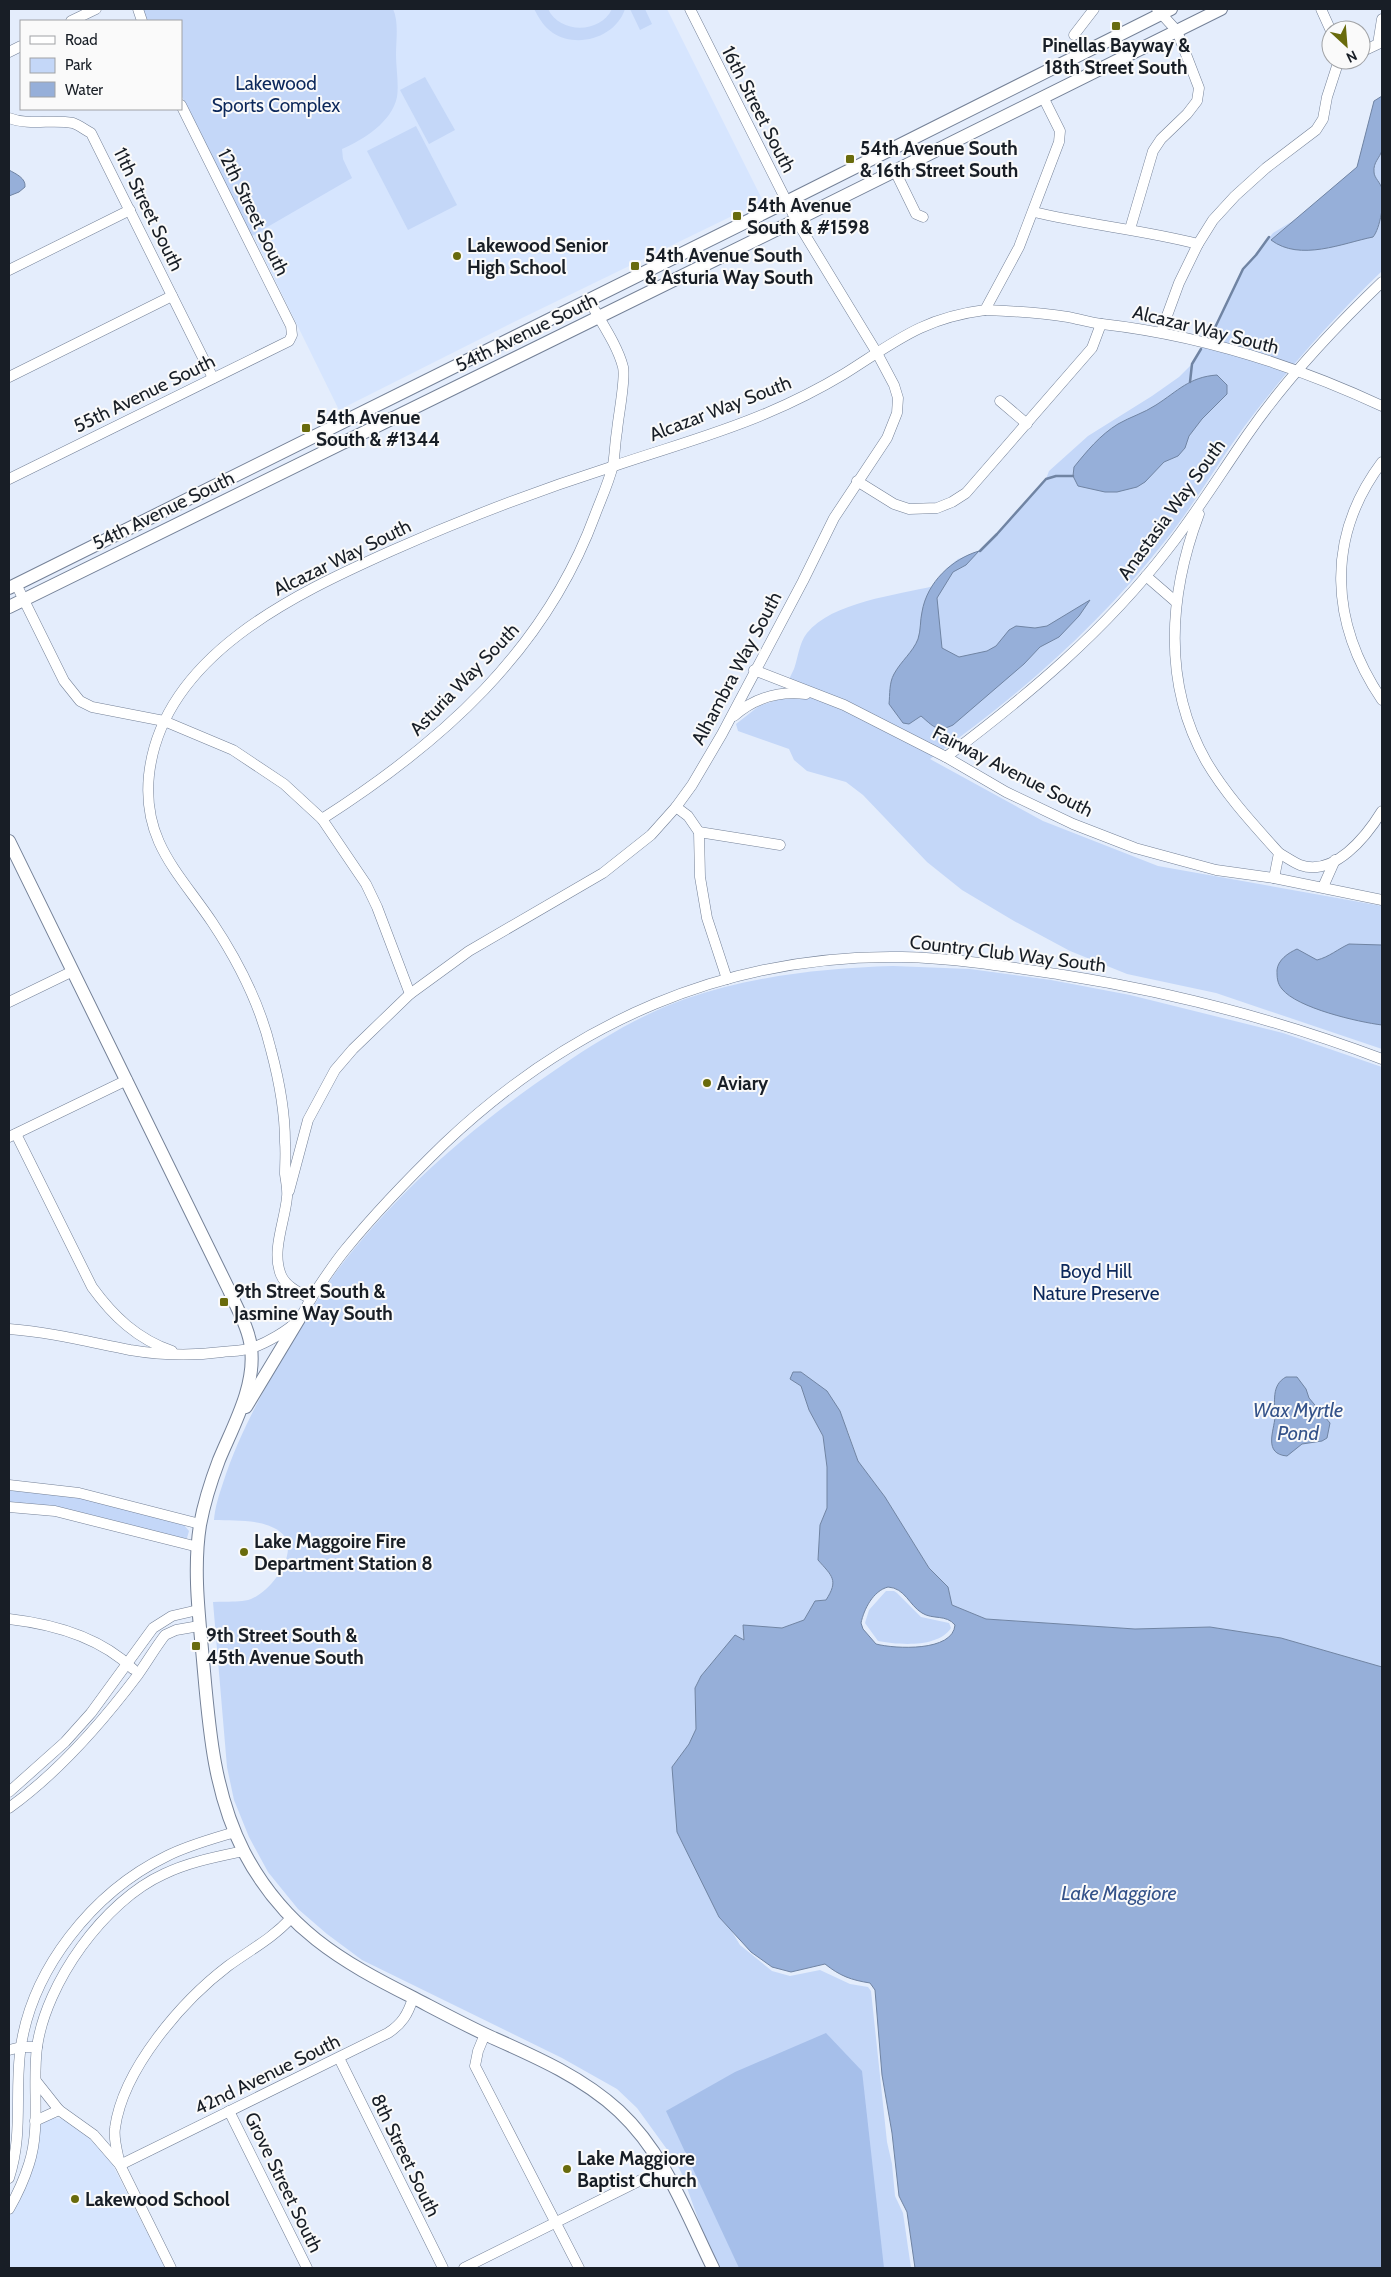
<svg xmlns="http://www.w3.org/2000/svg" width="1391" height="2277" viewBox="0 0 1391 2277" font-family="Cabin,sans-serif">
	<rect width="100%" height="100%" fill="#e4edfc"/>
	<g fill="#d6e5fe">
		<path d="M 143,9 L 667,9 L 763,201 L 518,320 L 339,410 L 181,89 L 181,21 Z"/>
		<path d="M 50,2117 L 67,2120 L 81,2129 L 111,2162 L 165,2268 L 9,2268 L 9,2217 L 26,2187 L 34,2166 L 38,2128 L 43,2120 Z"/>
	</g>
	<g fill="#c4d7f8">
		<path d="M 142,9 L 393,9 C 399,22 396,40 396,55 C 396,68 399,84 397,97 C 392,122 363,140 342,149 L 343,159 L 352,178 L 252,236 L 181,95 L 181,21 L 146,21 Z"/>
		<path d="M 534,9 L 548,9 C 560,34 600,34 612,9 L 625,9 C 616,37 578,49 553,33 C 544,27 539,18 534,9 Z"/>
		<path d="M 630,9 L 645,9 L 652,24 L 640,30 Z"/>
		<path d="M 425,77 L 455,130 L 429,144 L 400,90 Z"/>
		<path d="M 1382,96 L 1382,271 C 1332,319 1286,371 1244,427 C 1217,464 1194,505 1165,541 C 1098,627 1018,696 930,759 L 1043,821 L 1158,866 L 1382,906 L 1382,1049 L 1216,993 L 1127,974 L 1070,951 L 1014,921 L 962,890 L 927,862 L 863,795 L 846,782 L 807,771 L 794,760 L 789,749 L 738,731 L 736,724 L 759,706 L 777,700 C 783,690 789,680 794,669 C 798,658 799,643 807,633 C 832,602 897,595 934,586 L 947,568 L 958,559 L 980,551 L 997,534 L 1046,479 L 1049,471 L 1088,436 L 1152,396 L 1179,377 L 1192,364 L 1197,354 L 1213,334 L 1243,269 L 1273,233 L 1296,219 L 1357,167 L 1374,101 Z"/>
		<path d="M 416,126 L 457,205 L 408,230 L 367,151 Z"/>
		<path d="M 893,966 L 970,969 L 1051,980 L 1130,995 L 1283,1033 L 1382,1067 L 1382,1667 L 1281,1638 L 1210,1627 L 1135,1629 L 986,1619 L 952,1605 L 948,1587 L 929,1568 L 885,1497 L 858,1461 L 848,1431 L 812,1381 L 801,1372 L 790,1379 L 801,1386 L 809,1410 L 823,1436 L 827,1467 L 827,1508 L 820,1525 L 818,1560 C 832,1576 839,1580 826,1600 L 815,1601 L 804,1620 L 782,1628 L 743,1626 L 744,1641 L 735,1635 L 701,1676 L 695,1688 L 696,1729 L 689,1744 L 672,1767 L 719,1917 L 731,1930 L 740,1945 L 772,1971 L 790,1976 L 820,1970 L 850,1984 L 868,1987 L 871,1991 L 887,2142 L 892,2164 L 895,2196 L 903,2213 L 911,2268 L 719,2268 L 710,2252 L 682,2174 L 674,2159 L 637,2108 L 617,2089 L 562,2058 L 362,1960 L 327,1934 L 298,1909 L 268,1872 L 249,1837 L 234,1800 L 227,1767 L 213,1602 C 225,1601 240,1603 251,1599 C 274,1590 307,1543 274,1528 C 257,1519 233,1521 214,1520 C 215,1507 219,1495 223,1483 C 238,1437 261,1394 286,1352 C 302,1326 318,1297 336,1272 C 397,1191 476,1123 561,1066 C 599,1040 640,1015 685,999 C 751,976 824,968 893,966 Z"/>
		<path d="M 9,1489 L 75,1497 L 112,1505 L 184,1525 L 189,1531 L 187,1538 L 183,1539 C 125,1524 69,1506 9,1502 Z"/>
		<path d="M 886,1591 L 894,1591 L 897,1593 L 921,1617 L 949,1623 L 951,1628 C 938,1648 899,1645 878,1641 L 865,1623 L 869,1610 Z"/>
	</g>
	<path fill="#a6bfea" d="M 826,2033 L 862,2071 L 884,2268 L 739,2268 L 666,2111 L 735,2072 Z"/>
	<g fill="#96afd9" stroke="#7084a3" fill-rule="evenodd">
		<path d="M 1382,96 C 1382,107 1385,141 1382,150 C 1380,158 1373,162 1374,172 C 1374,178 1381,183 1382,189 C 1385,200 1380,229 1373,237 C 1343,243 1300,262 1271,240 L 1357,167 L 1374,101 Z"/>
		<path d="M 9,170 C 16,174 26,178 25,187 L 19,192 L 9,196 Z"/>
		<path d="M 1217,375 L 1227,385 L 1227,394 L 1202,419 L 1189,436 L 1185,448 L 1178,456 L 1164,462 L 1145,482 L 1137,487 L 1117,492 L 1105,492 L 1078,486 L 1073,476 L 1074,467 C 1087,451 1100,435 1118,424 C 1130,417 1144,413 1156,405 C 1178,391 1189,377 1217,375 Z"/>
		<path d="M 979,551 L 966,565 L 953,572 L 937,598 L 942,648 L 959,657 L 987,651 L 996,646 L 1009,630 L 1016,626 L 1035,628 L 1047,626 L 1090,600 L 1079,616 L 1059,637 L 1040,647 L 1024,664 L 953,725 C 937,733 933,726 921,716 L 909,724 L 903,723 L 889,704 C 890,694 889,683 894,674 C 901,661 913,652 918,639 C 921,630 920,620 922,612 C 927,582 952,559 979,551 Z"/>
		<path d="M 1349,944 L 1382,945 L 1382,1025 C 1358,1022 1297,1008 1282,989 C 1277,983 1277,977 1277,970 C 1278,960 1288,953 1297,949 L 1317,960 C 1329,957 1338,949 1349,944 Z"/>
		<path d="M 793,1372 L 801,1372 L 827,1391 L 840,1411 L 858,1461 L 885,1497 L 929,1568 L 948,1587 L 952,1605 L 986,1619 L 1135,1629 L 1210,1627 L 1281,1638 L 1382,1667 L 1382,2268 L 915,2268 L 907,2212 L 899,2196 L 892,2133 L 882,2075 L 875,1990 L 870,1983 C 851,1980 840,1976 825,1964 L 791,1972 L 772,1967 L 751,1952 L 719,1917 L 677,1832 L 672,1767 L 689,1744 L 696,1729 L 695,1688 L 701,1676 L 735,1635 L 744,1640 L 743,1625 L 782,1628 L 804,1620 L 815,1601 L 826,1600 C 839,1580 832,1576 818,1560 L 820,1525 L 827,1508 L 827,1467 L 823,1436 L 809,1410 L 801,1386 L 790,1379 ZM 888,1587 C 905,1588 909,1605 922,1613 C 933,1620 946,1614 955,1625 C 953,1652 895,1649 876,1644 L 863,1629 L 861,1623 C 864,1609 873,1591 888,1587 Z"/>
		<path d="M 1286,1377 L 1297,1377 L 1306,1389 L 1309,1398 L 1330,1423 L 1327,1438 L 1322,1441 L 1302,1444 L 1287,1456 C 1263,1454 1274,1431 1275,1417 C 1275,1402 1271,1385 1286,1377 Z"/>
	</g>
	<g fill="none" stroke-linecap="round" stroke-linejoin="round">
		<g stroke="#7084a3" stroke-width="2.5">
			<path d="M 1210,338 L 1243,269 L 1256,255 L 1269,237"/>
			<path d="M 1190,382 L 1192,364 L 1201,349"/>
			<path d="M 980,551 L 997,534 L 1046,479 L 1056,476 L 1073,476"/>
		</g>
		<defs>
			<g id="minor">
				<path d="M 138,9 L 142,21"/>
				<path d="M 1321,9 L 1331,31"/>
				<path d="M 71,21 L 96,9"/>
				<path d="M 1074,35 L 1094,9"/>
				<path d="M 9,52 L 21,46"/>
				<path d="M 1361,52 L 1378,44 L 1382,19"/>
				<path d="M 9,118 C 29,126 52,119 73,123 C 79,125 85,130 91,133 L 213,378"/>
				<path d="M 895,171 L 916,214 L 923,217"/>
				<path d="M 1034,212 C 1088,225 1144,230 1198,244"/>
				<path d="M 1130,229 L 1153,151 L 1161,139 L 1187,114 L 1197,101 L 1199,88 L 1177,31 L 1157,9"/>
				<path d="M 9,270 L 130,210"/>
				<path d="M 985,310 C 1013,311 1041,313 1068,317 C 1079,319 1091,323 1102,324 C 1199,335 1294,365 1382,406"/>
				<path d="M 1161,332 L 1179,283 L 1198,244 L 1213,220 L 1235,196 L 1266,168 L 1316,130 L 1323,119 L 1327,97 L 1339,60"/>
				<path d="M 9,377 L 172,296"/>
				<path d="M 1000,401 L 1027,424"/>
				<path d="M 1382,462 C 1325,538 1330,623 1382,700"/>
				<path d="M 9,479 L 289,341 L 292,335 L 291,326 L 181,105"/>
				<path d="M 857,481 L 894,504 L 909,509 L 937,508 L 952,502 L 966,493 L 1092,348 L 1101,324"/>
				<path d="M 1199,514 C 1169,594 1162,683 1206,761 C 1226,795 1253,824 1279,853 L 1274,878"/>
				<path d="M 1146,576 L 1176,602"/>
				<path d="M 16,584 L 64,681 L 80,701 L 92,707 L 164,721 L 233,750 L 284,784 L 322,819 L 366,884 L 377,907 L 410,994"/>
				<path d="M 754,670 L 844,705 L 946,757 L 1006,792 L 1073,824 L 1135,848 L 1216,870 L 1274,878 L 1382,900"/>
				<path d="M 734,716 C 754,698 779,691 806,694"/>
				<path d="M 946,757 C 1027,696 1105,631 1168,549 C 1197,512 1221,473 1248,434 C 1286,379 1334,328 1382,282"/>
				<path d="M 676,807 L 688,816 L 699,832 L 700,877 L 707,918 L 727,979"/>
				<path d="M 322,819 C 441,743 545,651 595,515 C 601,499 609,482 613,465 C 615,454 615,442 617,431 C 618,417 626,379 623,367 C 617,344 600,321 589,300"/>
				<path d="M 699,832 L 780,845"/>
				<path d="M 1279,853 C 1286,857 1293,862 1300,865 C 1334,877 1366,837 1382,811"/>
				<path d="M 1323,887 L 1335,860"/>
				<path d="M 9,1002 L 73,971"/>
				<path d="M 16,1134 L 92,1287 C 113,1316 137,1339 172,1351"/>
				<path d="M 9,1137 L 127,1080"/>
				<path d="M 289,1191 L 308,1120 L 335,1070 L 353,1049 L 410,994 L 469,951 L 603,873 L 651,835 L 676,807 L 692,785 L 722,734 L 803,581 L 834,518 L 887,438 L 897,413 L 898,398 L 894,385 L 877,353 L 796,220 L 690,9"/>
				<path d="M 311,1299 C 300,1293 286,1287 281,1275 C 271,1251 285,1221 287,1197 C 288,1189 286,1182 285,1174 C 285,1163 286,1153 285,1142 C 285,1111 279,1080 271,1050 C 260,1004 238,961 212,922 C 179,873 142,841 149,775 C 162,656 295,594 391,551 C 463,519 536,491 611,467 C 663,449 716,435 767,413 C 793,402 819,389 844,374 C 895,342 922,318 985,310 L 1019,247 L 1059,142 L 1060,131 L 1043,97"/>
				<path d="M 9,1329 C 50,1332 89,1342 130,1350 C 160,1355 192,1356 222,1352 C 231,1351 243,1351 252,1348 C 266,1343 288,1331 298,1320 C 303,1315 306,1307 310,1300 C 321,1283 332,1266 345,1250 C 376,1212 410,1177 445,1143 C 572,1023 725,954 902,957 C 956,958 1010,967 1063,975 C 1171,992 1279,1020 1382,1059"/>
				<path d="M 9,1485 L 79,1493 L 200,1524"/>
				<path d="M 9,1507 L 55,1511 L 198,1547"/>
				<path d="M 9,1619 C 53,1624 100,1637 133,1669"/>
				<path d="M 9,1792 L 65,1742 L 91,1713 L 153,1628 L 172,1616 L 198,1610"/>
				<path d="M 9,1808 C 59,1772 100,1725 137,1676 C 147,1662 155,1648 165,1635 L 176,1630 L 199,1626"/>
				<path d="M 291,1918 C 273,1938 250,1950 228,1966 C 182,2001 123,2069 115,2128 C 113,2139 118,2154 120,2165 L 388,2033 C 402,2024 408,2014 413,1998"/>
				<path d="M 485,2034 L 478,2051 L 475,2066 L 579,2268"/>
				<path d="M 9,2050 L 21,2047 L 37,2047"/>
				<path d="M 339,2058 L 443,2268"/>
				<path d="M 36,2081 L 59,2110 L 94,2135 L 120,2165 L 171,2268"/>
				<path d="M 229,2111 L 307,2268"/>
				<path d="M 35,2121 L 59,2110"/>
				<path d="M 9,2178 C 23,2135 15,2097 20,2053 C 30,1970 93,1892 167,1856 C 189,1845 212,1839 235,1832"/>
				<path d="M 9,2209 C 17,2195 24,2180 29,2164 C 41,2127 32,2085 37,2047 C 46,1983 104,1901 164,1874 C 189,1862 216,1857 244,1851"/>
				<path d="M 464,2268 L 665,2168"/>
			</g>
			<g id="major">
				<path d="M 9,588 L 786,202 L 1171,9"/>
				<path d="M 9,607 L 796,220 L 1221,9"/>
				<path d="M 9,841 L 229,1290 C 237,1309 249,1328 251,1348 C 256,1386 233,1426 219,1460 C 211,1481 204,1503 200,1525 C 193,1569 199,1616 203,1660 C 209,1727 213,1791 244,1852 C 284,1928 340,1961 414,1998 C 439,2011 465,2025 491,2037 C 536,2057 582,2077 619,2111 C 665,2154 686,2213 713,2268"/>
				<path d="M 246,1407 L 299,1319"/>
			</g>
		</defs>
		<use href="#minor" stroke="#748197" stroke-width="11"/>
		<use href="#major" stroke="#748197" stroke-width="14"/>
		<use href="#minor" stroke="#fff" stroke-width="10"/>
		<use href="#major" stroke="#fff" stroke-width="12"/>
	</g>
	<g fill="#696b0c" stroke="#fafafa" stroke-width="2">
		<rect x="1111" y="21" width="10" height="10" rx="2.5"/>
		<rect x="845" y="154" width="10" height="10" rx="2.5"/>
		<rect x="732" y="211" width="10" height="10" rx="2.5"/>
		<circle cx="457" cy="256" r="5"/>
		<rect x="630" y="261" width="10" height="10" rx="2.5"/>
		<rect x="301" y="423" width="10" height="10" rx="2.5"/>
		<circle cx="707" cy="1083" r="5"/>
		<rect x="219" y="1297" width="10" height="10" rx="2.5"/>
		<circle cx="244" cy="1552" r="5"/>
		<rect x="191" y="1641" width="10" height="10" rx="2.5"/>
		<circle cx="567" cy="2169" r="5"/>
		<circle cx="75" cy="2199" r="5"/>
	</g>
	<g text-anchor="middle" stroke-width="4" stroke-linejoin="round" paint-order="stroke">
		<g font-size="19" font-weight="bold" fill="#181e26" stroke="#fafafa" text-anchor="start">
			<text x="1116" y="52" text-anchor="middle">Pinellas Bayway &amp;<tspan x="1116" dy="22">18th Street South</tspan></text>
			<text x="860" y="155">54th Avenue South<tspan x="860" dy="22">&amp; 16th Street South</tspan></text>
			<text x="747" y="212">54th Avenue<tspan x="747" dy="22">South &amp; #1598</tspan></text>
			<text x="467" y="252">Lakewood Senior<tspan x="467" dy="22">High School</tspan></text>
			<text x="645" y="262">54th Avenue South<tspan x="645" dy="22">&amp; Asturia Way South</tspan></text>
			<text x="316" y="424">54th Avenue<tspan x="316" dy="22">South &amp; #1344</tspan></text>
			<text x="717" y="1090">Aviary</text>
			<text x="234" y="1298">9th Street South &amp;<tspan x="234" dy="22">Jasmine Way South</tspan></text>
			<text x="254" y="1548">Lake Maggoire Fire<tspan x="254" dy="22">Department Station 8</tspan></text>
			<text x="206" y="1642">9th Street South &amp;<tspan x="206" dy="22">45th Avenue South</tspan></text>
			<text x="577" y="2165">Lake Maggiore<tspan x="577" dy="22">Baptist Church</tspan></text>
			<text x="85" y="2206">Lakewood School</text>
		</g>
		<g font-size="19" fill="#0c285b" stroke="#fafafa">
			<text x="276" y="90">Lakewood<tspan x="276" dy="22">Sports Complex</tspan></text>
			<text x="1096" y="1278">Boyd Hill<tspan x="1096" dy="22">Nature Preserve</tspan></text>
		</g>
		<g font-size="19" fill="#181e26" stroke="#fafafa">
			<text transform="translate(759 109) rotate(63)" y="7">16th Street South</text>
			<text transform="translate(149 209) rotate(64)" y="7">11th Street South</text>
			<text transform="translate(254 212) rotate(64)" y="7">12th Street South</text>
			<text transform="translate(1206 329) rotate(14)" y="7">Alcazar Way South</text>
			<text transform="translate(526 332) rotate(-26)" y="7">54th Avenue South</text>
			<text transform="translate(144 393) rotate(-26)" y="7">55th Avenue South</text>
			<text transform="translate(720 408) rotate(-21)" y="7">Alcazar Way South</text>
			<text transform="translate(1171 509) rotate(-54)" y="7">Anastasia Way South</text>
			<text transform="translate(163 510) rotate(-26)" y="7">54th Avenue South</text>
			<text transform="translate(342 557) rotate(-26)" y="7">Alcazar Way South</text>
			<text transform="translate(736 668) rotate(-62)" y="7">Alhambra Way South</text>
			<text transform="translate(464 679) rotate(-46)" y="7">Asturia Way South</text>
			<text transform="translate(1013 771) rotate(27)" y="7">Fairway Avenue South</text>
			<text transform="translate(1008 953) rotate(7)" y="7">Country Club Way South</text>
			<text transform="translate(267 2074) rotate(-26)" y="7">42nd Avenue South</text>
			<text transform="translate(406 2155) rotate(64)" y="7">8th Street South</text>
			<text transform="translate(284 2182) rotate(64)" y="7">Grove Street South</text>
		</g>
		<g font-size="20" font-style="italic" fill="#35538a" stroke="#fafafa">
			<text x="1298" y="1417">Wax Myrtle<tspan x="1298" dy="23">Pond</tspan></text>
			<text x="1119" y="1900">Lake Maggiore</text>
		</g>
	</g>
	<rect width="1391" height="2277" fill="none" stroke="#181e26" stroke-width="20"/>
	<rect x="20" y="20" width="162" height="90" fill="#fafafa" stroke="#a0a2a5"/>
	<rect x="30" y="36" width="25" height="8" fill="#ffffff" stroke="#a0a2a5"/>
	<text x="65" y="45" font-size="15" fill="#181e26">Road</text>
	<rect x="30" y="58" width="25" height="15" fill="#c4d7f8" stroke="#a0a2a5"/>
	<text x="65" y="70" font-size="15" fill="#181e26">Park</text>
	<rect x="30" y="82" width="25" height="15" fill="#96afd9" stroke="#a0a2a5"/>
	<text x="65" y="95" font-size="15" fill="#181e26">Water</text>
	<g transform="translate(1346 45) rotate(154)"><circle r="24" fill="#fafafa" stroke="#a0a2a5"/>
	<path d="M0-4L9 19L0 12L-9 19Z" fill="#696b0c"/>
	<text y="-8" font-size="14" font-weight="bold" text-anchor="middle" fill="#181e26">N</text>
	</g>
</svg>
